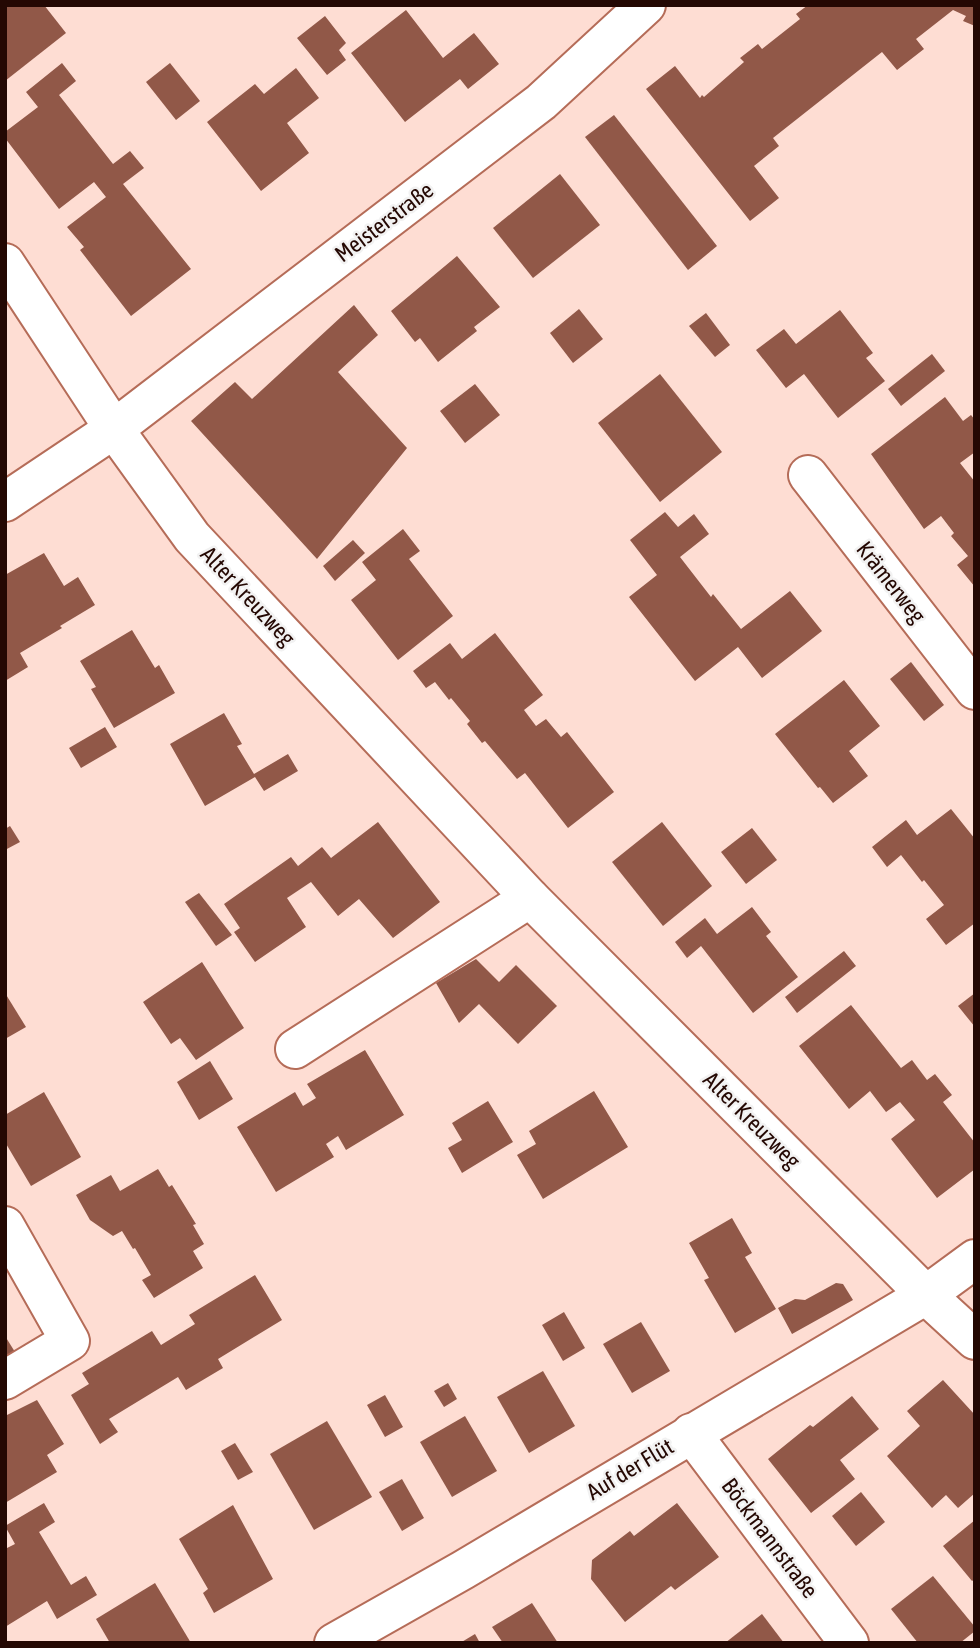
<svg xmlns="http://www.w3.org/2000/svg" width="980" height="1648" viewBox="0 0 980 1648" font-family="'Asap Condensed',sans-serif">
	<rect width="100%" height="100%" fill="#feddd3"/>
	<g fill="#915848">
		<path d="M 5,5 L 44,5 L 66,33 L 5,81 Z"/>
		<path d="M 808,5 L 975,5 L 975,26 L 963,21 L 966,16 L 953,10 L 916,39 L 924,49 L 897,70 L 882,52 L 773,138 L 779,146 L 754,166 L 779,198 L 750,221 L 646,89 L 675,66 L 700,98 L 702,95 L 704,97 L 744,62 L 740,58 L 758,44 L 762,49 L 800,19 L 796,14 Z"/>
		<path d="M 406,10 L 443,58 L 474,33 L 499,64 L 468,89 L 460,79 L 405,122 L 351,53 Z"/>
		<path d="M 325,16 L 346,43 L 339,50 L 346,60 L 327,75 L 297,38 Z"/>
		<path d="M 62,63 L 76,81 L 59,95 L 113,164 L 130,151 L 144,168 L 123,184 L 191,269 L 131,316 L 80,250 L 84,247 L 67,227 L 106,197 L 94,182 L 59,209 L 5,138 L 5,132 L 38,107 L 26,92 Z"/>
		<path d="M 170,63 L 200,101 L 176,120 L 146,82 Z"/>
		<path d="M 296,68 L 319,98 L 287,123 L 309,153 L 261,191 L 207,122 L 255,84 L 264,94 Z"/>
		<path d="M 614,115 L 717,246 L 688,270 L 585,137 Z"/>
		<path d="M 560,174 L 600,225 L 533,278 L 493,228 Z"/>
		<path d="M 457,256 L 500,307 L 474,327 L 477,331 L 438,362 L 420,338 L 415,342 L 391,311 Z"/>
		<path d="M 354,305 L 378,335 L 338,372 L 407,448 L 317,559 L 191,421 L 235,382 L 252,399 Z"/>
		<path d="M 579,309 L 603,339 L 573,363 L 550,333 Z"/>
		<path d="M 840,310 L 873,353 L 866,358 L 885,381 L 838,418 L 804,374 L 786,388 L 756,350 L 784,329 L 796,344 Z"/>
		<path d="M 706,313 L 730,345 L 715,357 L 689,326 Z"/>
		<path d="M 932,354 L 945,371 L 901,406 L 888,389 Z"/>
		<path d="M 660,374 L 722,452 L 660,502 L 598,423 Z"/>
		<path d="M 475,384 L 500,415 L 465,443 L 440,411 Z"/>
		<path d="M 945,397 L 963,421 L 971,415 L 975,420 L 975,452 L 960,463 L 975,482 L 975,587 L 957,565 L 968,556 L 951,536 L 954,533 L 941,516 L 924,529 L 871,454 Z"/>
		<path d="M 665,512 L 678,527 L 694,514 L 709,534 L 680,557 L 711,597 L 713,594 L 741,629 L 790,591 L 822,631 L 762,678 L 738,647 L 695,681 L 629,597 L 657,575 L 630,540 Z"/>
		<path d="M 403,529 L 420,551 L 409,559 L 453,616 L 398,660 L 351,600 L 376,580 L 362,562 Z"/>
		<path d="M 353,540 L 365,553 L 335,581 L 323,566 Z"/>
		<path d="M 44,553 L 64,586 L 78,577 L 95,605 L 60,626 L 62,628 L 20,653 L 28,667 L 5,681 L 5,575 Z"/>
		<path d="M 132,630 L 155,668 L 159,665 L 175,693 L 114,728 L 91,689 L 96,687 L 80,661 Z"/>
		<path d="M 495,633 L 543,695 L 524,710 L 536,726 L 546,719 L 561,737 L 567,732 L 614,792 L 568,828 L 525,773 L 517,779 L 485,741 L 482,743 L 467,724 L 470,721 L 451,698 L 449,700 L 435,682 L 426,688 L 413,671 L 450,643 L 462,659 Z"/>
		<path d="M 911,662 L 944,705 L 924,721 L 890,679 Z"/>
		<path d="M 844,680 L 880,726 L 849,751 L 868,776 L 833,803 L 820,787 L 818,788 L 775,734 Z"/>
		<path d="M 224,713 L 242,744 L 237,746 L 254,774 L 288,754 L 298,771 L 264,791 L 255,777 L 205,806 L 170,744 Z"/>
		<path d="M 105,727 L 117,747 L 81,768 L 69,748 Z"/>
		<path d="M 951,809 L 975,839 L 975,923 L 946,945 L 926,919 L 944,905 L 924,880 L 922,882 L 901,855 L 887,867 L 872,847 L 906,820 L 917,835 Z"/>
		<path d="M 378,822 L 440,902 L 393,938 L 359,899 L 338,916 L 311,882 L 287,898 L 306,927 L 255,962 L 234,932 L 240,928 L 224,904 L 291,857 L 298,866 L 322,847 L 331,858 Z"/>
		<path d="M 662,822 L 712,886 L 663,926 L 612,862 Z"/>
		<path d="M 10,826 L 20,842 L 5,850 L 5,829 Z"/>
		<path d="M 752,828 L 777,860 L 746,884 L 721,852 Z"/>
		<path d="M 199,893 L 232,935 L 216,946 L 185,902 Z"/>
		<path d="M 752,907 L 771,932 L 766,936 L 798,977 L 753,1013 L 701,946 L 687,958 L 675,942 L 705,918 L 717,934 Z"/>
		<path d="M 844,951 L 856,966 L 797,1013 L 785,997 Z"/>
		<path d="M 476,959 L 499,982 L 516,965 L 557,1006 L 518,1044 L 479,1004 L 459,1023 L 436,983 Z"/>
		<path d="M 202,962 L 244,1028 L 196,1060 L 180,1038 L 171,1044 L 143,1002 Z"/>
		<path d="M 5,993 L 26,1027 L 5,1039 Z"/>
		<path d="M 975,993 L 975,1027 L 958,1006 Z"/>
		<path d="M 851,1005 L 901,1068 L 912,1060 L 927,1080 L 935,1074 L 952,1095 L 943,1102 L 975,1143 L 975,1169 L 937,1198 L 891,1139 L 915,1120 L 900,1102 L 886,1112 L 870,1091 L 849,1109 L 799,1046 Z"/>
		<path d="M 365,1050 L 404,1115 L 346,1150 L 338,1136 L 326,1144 L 334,1157 L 276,1192 L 237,1127 L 295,1092 L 303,1106 L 316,1098 L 307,1084 Z"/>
		<path d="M 210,1061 L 233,1099 L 199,1120 L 177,1082 Z"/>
		<path d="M 594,1091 L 628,1147 L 543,1199 L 517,1155 L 536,1144 L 529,1131 Z"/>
		<path d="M 44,1092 L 81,1157 L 31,1186 L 5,1142 L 5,1115 Z"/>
		<path d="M 488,1101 L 513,1142 L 462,1173 L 448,1148 L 462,1140 L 452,1123 Z"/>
		<path d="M 158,1169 L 169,1187 L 172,1185 L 196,1224 L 193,1225 L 204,1244 L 193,1251 L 203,1268 L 154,1298 L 142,1280 L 151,1275 L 135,1248 L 133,1249 L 122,1231 L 113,1236 L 90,1220 L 76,1195 L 111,1175 L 120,1191 Z"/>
		<path d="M 732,1218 L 752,1253 L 745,1257 L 776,1309 L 735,1333 L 704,1280 L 709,1278 L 689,1243 Z"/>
		<path d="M 255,1275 L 282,1320 L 218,1359 L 223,1368 L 186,1390 L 178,1377 L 109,1419 L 118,1432 L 100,1444 L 71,1395 L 89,1384 L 82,1373 L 152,1331 L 161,1345 L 195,1324 L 189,1315 Z"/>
		<path d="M 836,1283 L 843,1284 L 853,1300 L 792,1334 L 778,1308 L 795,1299 L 805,1300 Z"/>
		<path d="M 564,1312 L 585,1348 L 563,1361 L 542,1325 Z"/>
		<path d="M 641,1322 L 670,1371 L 632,1393 L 603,1344 Z"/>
		<path d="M 5,1336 L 15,1352 L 5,1358 Z"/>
		<path d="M 543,1371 L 575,1426 L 529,1453 L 497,1397 Z"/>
		<path d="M 943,1380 L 975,1415 L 975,1493 L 958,1508 L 946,1495 L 932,1508 L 887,1456 L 920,1426 L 907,1411 Z"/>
		<path d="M 448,1383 L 457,1399 L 444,1407 L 434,1391 Z"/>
		<path d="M 385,1395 L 403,1427 L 385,1437 L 367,1405 Z"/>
		<path d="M 852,1396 L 879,1429 L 840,1460 L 855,1479 L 811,1513 L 768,1459 L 810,1425 L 813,1427 Z"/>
		<path d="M 37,1400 L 64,1444 L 47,1455 L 57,1472 L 5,1503 L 5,1416 Z"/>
		<path d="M 465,1416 L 497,1471 L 452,1497 L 420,1442 Z"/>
		<path d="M 327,1421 L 372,1497 L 314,1530 L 270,1454 Z"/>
		<path d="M 235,1443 L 253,1472 L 238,1480 L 221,1451 Z"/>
		<path d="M 402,1479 L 424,1518 L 402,1531 L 379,1492 Z"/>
		<path d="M 861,1492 L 885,1522 L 856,1546 L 832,1516 Z"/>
		<path d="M 44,1503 L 55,1522 L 39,1532 L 71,1585 L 86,1576 L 97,1595 L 57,1619 L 47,1601 L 5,1627 L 5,1549 L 15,1544 L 5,1526 Z"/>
		<path d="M 677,1503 L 719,1557 L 675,1590 L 671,1586 L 625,1622 L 591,1579 L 592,1560 L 630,1531 L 634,1536 Z"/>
		<path d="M 233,1505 L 273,1579 L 214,1613 L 203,1593 L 208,1589 L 179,1539 Z"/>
		<path d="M 975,1520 L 975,1579 L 972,1581 L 943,1546 Z"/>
		<path d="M 933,1576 L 975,1627 L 975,1631 L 960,1643 L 918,1643 L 891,1609 Z"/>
		<path d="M 155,1583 L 191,1643 L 110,1643 L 96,1619 Z"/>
		<path d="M 532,1603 L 558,1643 L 503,1643 L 492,1627 Z"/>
		<path d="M 762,1614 L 784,1643 L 725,1643 Z"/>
		<path d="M 475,1634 L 480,1643 L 460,1643 Z"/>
	</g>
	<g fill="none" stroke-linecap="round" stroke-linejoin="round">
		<defs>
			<g id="minor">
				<path d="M 5,263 L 114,429 L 192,537 L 530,898 L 926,1295 L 975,1340"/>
				<path d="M 808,475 L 975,690"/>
				<path d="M 5,502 L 114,429 L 541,102 L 646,5"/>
				<path d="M 295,1049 L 530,898"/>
				<path d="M 5,1226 L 70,1341 L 5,1380"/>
				<path d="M 691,1433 L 849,1643"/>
				<path d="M 334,1643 L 463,1570 L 926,1295 L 975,1259"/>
			</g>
		</defs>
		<use href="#minor" stroke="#b56c58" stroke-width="42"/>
		<use href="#minor" stroke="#fff" stroke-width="38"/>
	</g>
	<g text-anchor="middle" stroke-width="5" stroke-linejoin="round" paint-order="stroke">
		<g font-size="23" fill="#240803" stroke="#f2f2f2">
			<text transform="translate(384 222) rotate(-37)" y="8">Meisterstraße</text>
			<text transform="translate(891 582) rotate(52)" y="8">Krämerweg</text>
			<text transform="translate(248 596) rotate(47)" y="8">Alter Kreuzweg</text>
			<text transform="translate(752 1120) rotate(45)" y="8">Alter Kreuzweg</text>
			<text transform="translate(630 1469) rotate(-31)" y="8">Auf der Flüt</text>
			<text transform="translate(770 1538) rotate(53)" y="8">Böckmannstraße</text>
		</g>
	</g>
	<rect width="980" height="1648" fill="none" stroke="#240803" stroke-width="14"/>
</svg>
